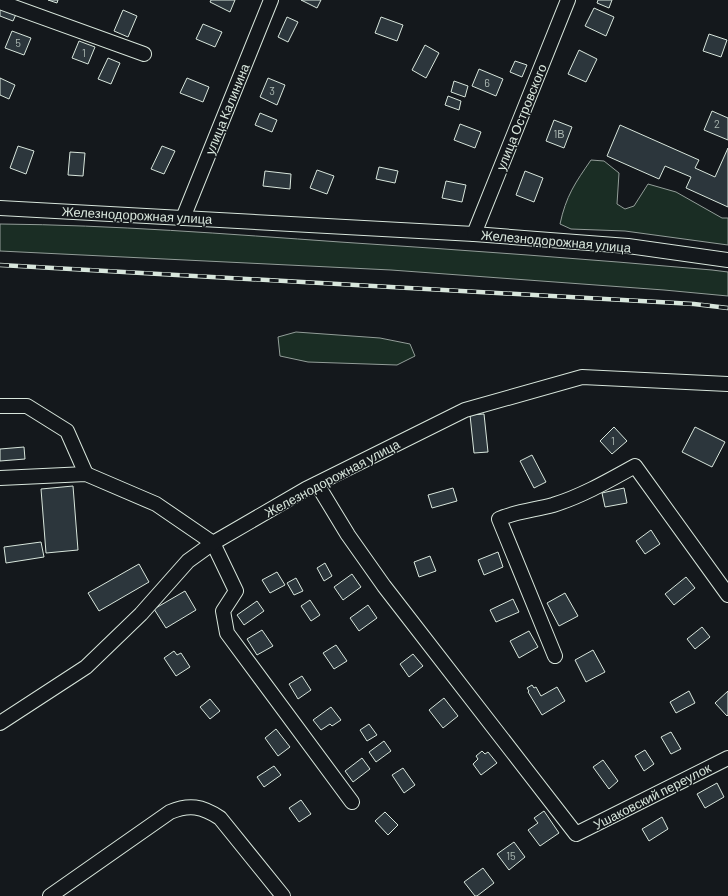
<svg xmlns="http://www.w3.org/2000/svg" width="728" height="896" viewBox="0 0 728 896" font-family="Barlow,sans-serif">
	<rect width="100%" height="100%" fill="#14181c"/>
	<g fill="#1a2d24" stroke="#939e99">
		<path d="M 591,160 L 604,161 L 619,173 L 617,204 L 625,209 L 634,206 L 648,184 L 676,192 L 722,218 L 728,218 L 728,245 L 625,231 L 571,229 L 560,224 C 566,196 575,183 591,160 Z"/>
		<path d="M 0,224 C 114,225 227,234 340,242 C 464,250 588,259 712,270 L 728,272 L 728,296 L 664,290 L 391,270 L 0,251 Z"/>
		<path d="M 296,332 L 380,338 L 410,344 L 415,356 L 397,365 L 308,362 L 280,356 L 278,337 Z"/>
	</g>
	<g fill="#2c363c" stroke="#d8e6dc">
		<path d="M 48,0 L 58,0 L 57,3 Z"/>
		<path d="M 211,0 L 235,0 L 230,12 L 210,2 Z"/>
		<path d="M 301,0 L 321,0 L 317,8 Z"/>
		<path d="M 598,0 L 612,0 L 609,8 L 597,3 Z"/>
		<path d="M 0,5 L 17,12 L 13,21 L 0,16 Z"/>
		<path d="M 594,8 L 614,17 L 606,36 L 585,26 Z"/>
		<path d="M 123,10 L 137,16 L 128,37 L 114,31 Z"/>
		<path d="M 287,17 L 298,22 L 288,42 L 278,37 Z"/>
		<path d="M 381,17 L 403,25 L 397,41 L 375,33 Z"/>
		<path d="M 203,24 L 222,32 L 215,47 L 196,39 Z"/>
		<path d="M 12,31 L 31,38 L 24,55 L 5,48 Z"/>
		<path d="M 709,34 L 727,40 L 721,57 L 703,51 Z"/>
		<path d="M 79,41 L 95,47 L 88,64 L 72,58 Z"/>
		<path d="M 425,45 L 439,53 L 426,78 L 412,70 Z"/>
		<path d="M 579,50 L 597,59 L 586,82 L 568,74 Z"/>
		<path d="M 108,58 L 120,63 L 111,84 L 98,79 Z"/>
		<path d="M 515,61 L 527,65 L 522,77 L 510,72 Z"/>
		<path d="M 479,69 L 503,79 L 496,96 L 472,86 Z"/>
		<path d="M 0,78 L 15,85 L 9,99 L 0,95 Z"/>
		<path d="M 187,78 L 209,87 L 203,102 L 180,93 Z"/>
		<path d="M 268,78 L 285,85 L 277,105 L 260,97 Z"/>
		<path d="M 454,81 L 468,86 L 465,97 L 451,92 Z"/>
		<path d="M 448,96 L 461,101 L 459,110 L 445,105 Z"/>
		<path d="M 712,111 L 728,118 L 728,140 L 704,130 Z"/>
		<path d="M 260,113 L 277,120 L 272,132 L 255,125 Z"/>
		<path d="M 554,120 L 572,127 L 564,148 L 546,141 Z"/>
		<path d="M 460,124 L 481,132 L 475,148 L 454,140 Z"/>
		<path d="M 620,125 L 699,160 L 695,168 L 715,177 L 728,148 L 728,207 L 686,188 L 691,177 L 665,166 L 659,179 L 607,156 Z"/>
		<path d="M 18,146 L 34,151 L 26,174 L 10,168 Z"/>
		<path d="M 162,146 L 175,151 L 164,174 L 151,169 Z"/>
		<path d="M 70,152 L 85,153 L 83,176 L 68,175 Z"/>
		<path d="M 379,167 L 398,171 L 395,183 L 376,179 Z"/>
		<path d="M 317,170 L 334,176 L 327,194 L 310,188 Z"/>
		<path d="M 265,171 L 291,174 L 290,189 L 263,186 Z"/>
		<path d="M 525,171 L 543,178 L 534,202 L 516,195 Z"/>
		<path d="M 446,181 L 466,185 L 462,202 L 442,198 Z"/>
		<path d="M 484,414 L 488,452 L 474,453 L 470,415 Z"/>
		<path d="M 614,427 L 627,441 L 612,454 L 600,441 Z"/>
		<path d="M 695,427 L 725,442 L 712,467 L 682,452 Z"/>
		<path d="M 24,447 L 25,459 L 0,461 L 0,449 Z"/>
		<path d="M 532,455 L 546,482 L 534,488 L 520,461 Z"/>
		<path d="M 73,486 L 78,550 L 46,553 L 41,489 Z"/>
		<path d="M 453,488 L 457,501 L 432,508 L 428,495 Z"/>
		<path d="M 624,488 L 627,503 L 605,507 L 602,493 Z"/>
		<path d="M 651,530 L 660,544 L 645,554 L 636,541 Z"/>
		<path d="M 41,542 L 44,557 L 6,563 L 4,547 Z"/>
		<path d="M 498,552 L 503,567 L 484,575 L 478,560 Z"/>
		<path d="M 430,556 L 436,571 L 419,577 L 414,562 Z"/>
		<path d="M 325,563 L 332,576 L 324,581 L 317,568 Z"/>
		<path d="M 139,564 L 149,582 L 99,611 L 88,593 Z"/>
		<path d="M 277,572 L 285,585 L 270,593 L 262,580 Z"/>
		<path d="M 352,574 L 361,587 L 343,600 L 334,587 Z"/>
		<path d="M 686,577 L 695,588 L 674,605 L 665,594 Z"/>
		<path d="M 296,578 L 303,591 L 294,595 L 287,583 Z"/>
		<path d="M 185,591 L 196,610 L 166,628 L 154,609 Z"/>
		<path d="M 565,593 L 578,616 L 559,626 L 547,603 Z"/>
		<path d="M 513,599 L 519,612 L 496,622 L 490,610 Z"/>
		<path d="M 310,600 L 320,615 L 311,621 L 301,606 Z"/>
		<path d="M 257,601 L 264,611 L 244,625 L 237,615 Z"/>
		<path d="M 368,605 L 377,618 L 359,631 L 350,618 Z"/>
		<path d="M 702,627 L 710,637 L 695,649 L 687,639 Z"/>
		<path d="M 262,630 L 273,646 L 257,655 L 247,639 Z"/>
		<path d="M 529,631 L 538,647 L 519,658 L 510,641 Z"/>
		<path d="M 336,645 L 347,661 L 334,669 L 323,653 Z"/>
		<path d="M 593,650 L 605,672 L 586,682 L 575,660 Z"/>
		<path d="M 174,651 L 177,655 L 181,653 L 190,667 L 176,676 L 164,658 Z"/>
		<path d="M 413,654 L 423,666 L 409,677 L 400,664 Z"/>
		<path d="M 302,676 L 311,690 L 298,699 L 289,684 Z"/>
		<path d="M 532,685 L 534,688 L 536,687 L 541,696 L 557,687 L 565,701 L 542,715 L 528,692 L 529,691 L 527,688 Z"/>
		<path d="M 689,691 L 695,703 L 676,713 L 670,702 Z"/>
		<path d="M 728,691 L 728,715 L 727,716 L 715,703 Z"/>
		<path d="M 444,698 L 458,716 L 443,728 L 429,710 Z"/>
		<path d="M 210,699 L 220,711 L 210,719 L 200,707 Z"/>
		<path d="M 331,707 L 341,720 L 332,726 L 330,724 L 321,730 L 313,720 Z"/>
		<path d="M 369,724 L 377,735 L 367,741 L 360,730 Z"/>
		<path d="M 276,729 L 290,747 L 278,756 L 265,738 Z"/>
		<path d="M 671,732 L 681,749 L 671,754 L 661,737 Z"/>
		<path d="M 384,741 L 391,751 L 376,762 L 369,752 Z"/>
		<path d="M 645,750 L 654,764 L 644,771 L 635,756 Z"/>
		<path d="M 482,751 L 485,754 L 488,752 L 497,763 L 481,775 L 473,764 L 478,759 L 476,756 Z"/>
		<path d="M 362,758 L 370,769 L 353,782 L 345,771 Z"/>
		<path d="M 603,760 L 618,781 L 609,789 L 593,767 Z"/>
		<path d="M 274,766 L 281,775 L 264,787 L 257,777 Z"/>
		<path d="M 403,768 L 415,785 L 404,793 L 392,775 Z"/>
		<path d="M 717,783 L 724,797 L 705,808 L 697,794 Z"/>
		<path d="M 301,800 L 311,814 L 299,822 L 289,808 Z"/>
		<path d="M 544,811 L 559,833 L 540,846 L 528,830 L 538,823 L 534,818 Z"/>
		<path d="M 385,812 L 398,825 L 388,835 L 375,821 Z"/>
		<path d="M 662,817 L 668,829 L 649,841 L 642,829 Z"/>
		<path d="M 514,842 L 525,857 L 509,870 L 497,854 Z"/>
		<path d="M 483,868 L 494,883 L 477,896 L 475,896 L 464,882 Z"/>
	</g>
	<g fill="none" stroke-linecap="round" stroke-linejoin="round">
		<defs>
			<g id="minor">
				<path d="M 0,2 L 144,54"/>
				<path d="M 0,208 L 474,234 L 628,246 L 728,260"/>
				<path d="M 183,218 L 271,0"/>
				<path d="M 474,234 L 568,0"/>
				<path d="M 0,406 L 27,406 L 67,431 L 86,474"/>
				<path d="M 0,478 L 86,474 L 156,504 L 213,543 L 236,591 L 223,611 L 227,633 L 352,802"/>
				<path d="M 317,484 L 348,535 L 384,586 L 576,834 L 728,758"/>
				<path d="M 555,656 L 499,519 C 517,511 535,510 553,505 C 582,496 608,481 635,466 L 728,595"/>
				<path d="M 0,723 L 86,667 L 141,614 L 188,561 L 213,543 L 306,489 L 465,410 L 582,377 L 728,384"/>
				<path d="M 50,896 L 170,812 C 189,804 202,806 220,818 L 283,896"/>
			</g>
		</defs>
		<use href="#minor" stroke="#d8e6dc" stroke-width="16"/>
		<use href="#minor" stroke="#14181c" stroke-width="14"/>
		<defs>
			<path id="rail" d="M 0,265 L 694,304 L 728,308"/>
		</defs>
		<use href="#rail" stroke="#d8e6dc" stroke-width="4.5"/>
		<use href="#rail" stroke="#14181c" stroke-width="3" stroke-dasharray="9" stroke-linecap="butt"/>
	</g>
	<g text-anchor="middle" stroke-width="3" stroke-linejoin="round" paint-order="stroke">
		<g font-size="11" fill="#adbab4">
			<text x="18" y="47">5</text>
			<text x="84" y="57">1</text>
			<text x="487" y="87">6</text>
			<text x="272" y="95">3</text>
			<text x="717" y="128">2</text>
			<text x="559" y="138">1В</text>
			<text x="613" y="445">1</text>
			<text x="511" y="860">15</text>
		</g>
		<g font-size="13" fill="#d8e6dc" stroke="#14181c">
			<text transform="translate(227 109) rotate(-68)" y="5">улица Калинина</text>
			<text transform="translate(521 117) rotate(-68)" y="5">улица Островского</text>
			<text transform="translate(137 215) rotate(3)" y="5">Железнодорожная улица</text>
			<text transform="translate(556 241) rotate(5)" y="5">Железнодорожная улица</text>
			<text transform="translate(332 478) rotate(-28)" y="5">Железнодорожная улица</text>
			<text transform="translate(652 796) rotate(-27)" y="5">Ушаковский переулок</text>
		</g>
	</g>
</svg>
